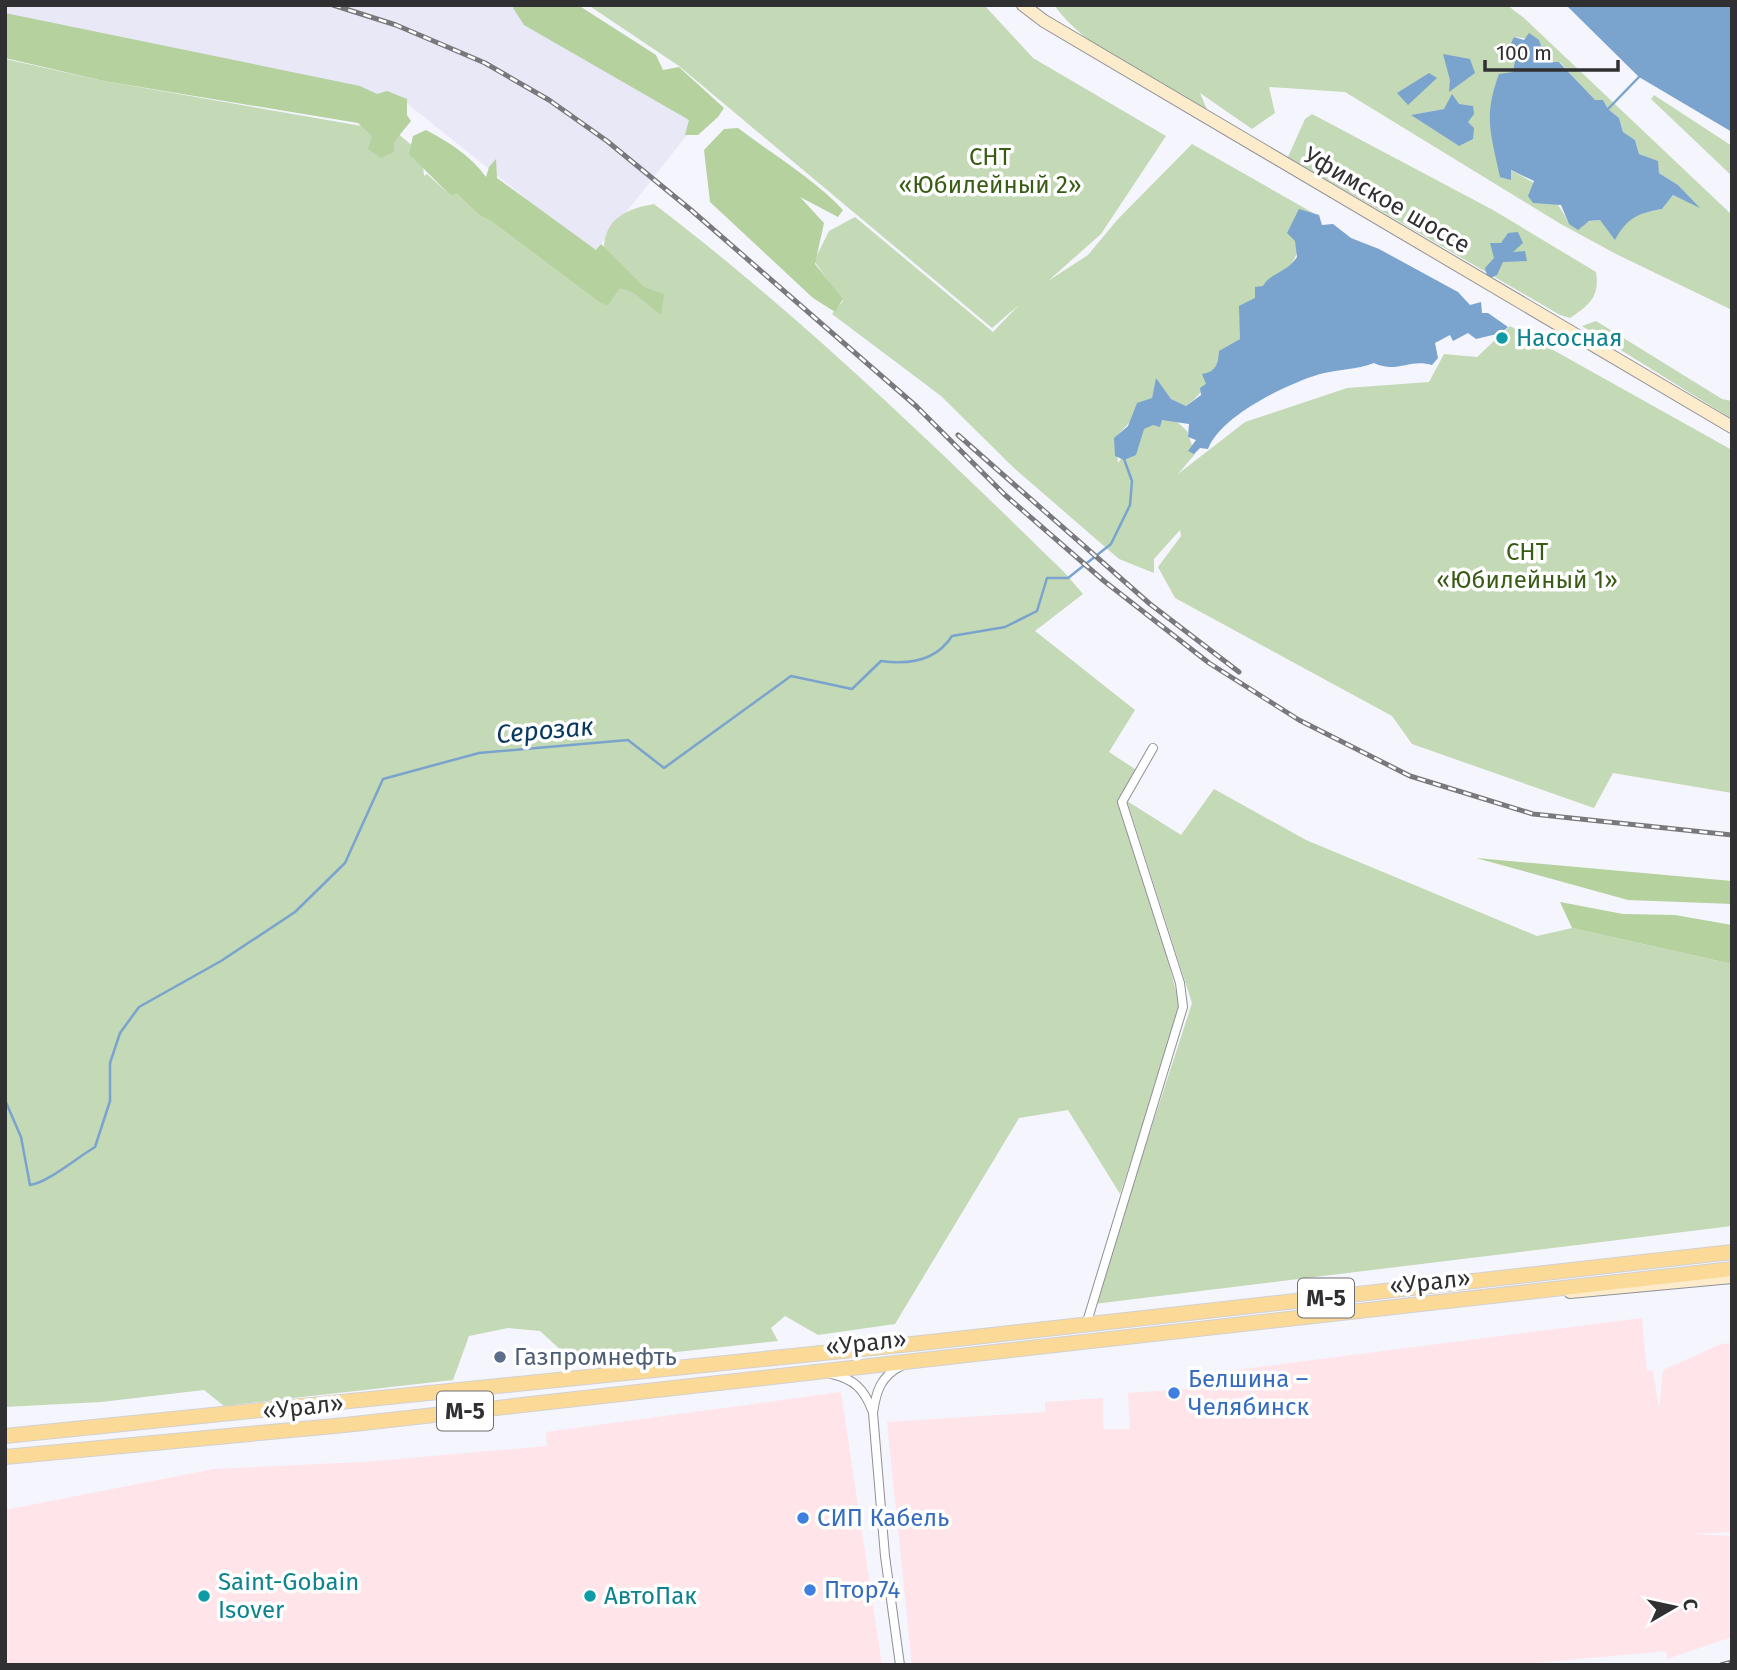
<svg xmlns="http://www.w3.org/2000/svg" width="1737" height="1670" viewBox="0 0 1737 1670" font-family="'Fira Sans',sans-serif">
	<rect width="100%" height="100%" fill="#f5f5fd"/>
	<path fill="#e8e8f7" d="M 5,5 L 518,5 L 698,121 L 594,253 L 404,101 L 5,18 Z"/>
	<g fill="#ffe4e9">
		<path d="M 1642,1318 L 1647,1372 L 1653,1370 L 1659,1409 L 1663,1370 L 1721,1344 L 1732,1343 L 1732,1532 L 1691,1534 L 1732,1536 L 1732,1637 L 1667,1659 L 1666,1651 L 1514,1665 L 912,1665 L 887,1422 L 1045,1412 L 1045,1402 L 1103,1398 L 1103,1429 L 1130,1429 L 1128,1393 L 1228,1386 L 1228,1371 Z"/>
		<path d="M 841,1392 L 882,1665 L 5,1665 L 5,1510 L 214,1469 L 363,1462 L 547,1446 L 546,1432 Z"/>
	</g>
	<g fill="#c4d9b6" fill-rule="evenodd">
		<path d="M 588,5 L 984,5 L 1033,58 L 1166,136 L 1101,234 L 1048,281 L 1088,255 L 1118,219 L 1192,144 L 1315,214 L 1290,268 C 1253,285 1254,303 1240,339 L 1220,351 C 1217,371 1203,394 1186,406 L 1171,399 L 1156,379 L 1152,398 L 1115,438 L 1118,463 C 1138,437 1137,421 1174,419 L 1187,431 L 1195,454 L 1178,474 L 1245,422 L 1347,388 L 1429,382 L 1444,354 L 1477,357 L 1510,326 L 1732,450 L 1732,793 L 1613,773 L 1594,808 L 1412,744 L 1392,716 L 1175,598 L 1158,567 L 1181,536 L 1180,530 L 1154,559 L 1154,573 L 1119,559 L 1014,468 L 941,396 L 832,314 L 843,301 L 814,261 L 829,231 L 855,217 L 993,332 L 1019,305 L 992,328 L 679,66 Z"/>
		<path d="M 1054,5 L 1507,5 L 1524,18 L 1732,215 L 1732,310 L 1616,254 L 1559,223 L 1345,92 L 1269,87 L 1275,113 L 1252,129 L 1200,93 L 1209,114 C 1163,88 1084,48 1054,5 ZM 1515,37 L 1539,40 L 1547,62 L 1560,62 L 1595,101 L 1603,100 L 1608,109 L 1619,118 L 1623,132 L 1635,140 L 1639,154 L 1657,161 L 1659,173 L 1678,185 L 1696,205 L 1673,195 L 1662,209 L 1636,213 L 1621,228 L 1600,220 L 1569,224 C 1557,196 1537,183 1510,170 L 1516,55 L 1508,50 ZM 1444,109 L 1459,146 L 1412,115 Z"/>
		<path d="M 5,59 L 104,81 L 396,132 L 422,154 L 424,176 L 427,174 L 451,196 L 457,194 L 479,215 L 492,222 L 600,303 L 608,304 C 604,252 589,215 654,204 C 800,315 934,445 1065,573 L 1083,594 L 1035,631 L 1135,710 L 1109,752 L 1138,771 L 1124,796 L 1179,1002 L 1179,1016 L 1120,1194 L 1068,1110 L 1019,1118 L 895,1324 L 818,1335 L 785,1316 L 771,1328 L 778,1341 L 575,1363 L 540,1331 L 508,1328 L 469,1336 L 453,1380 L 224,1406 L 204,1390 L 101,1402 L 5,1407 Z"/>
		<path d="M 1654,95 L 1732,146 L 1732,176 L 1651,99 Z"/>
		<path d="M 1312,114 L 1493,210 L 1596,272 C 1600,297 1589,305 1570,318 L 1560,315 L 1288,157 L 1305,119 Z"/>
		<path d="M 1596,321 L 1722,399 L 1732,401 L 1732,419 L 1582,326 Z"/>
		<path d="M 1214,789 L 1306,840 L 1537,936 L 1572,928 L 1732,964 L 1732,1226 L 1094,1304 L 1192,1003 L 1127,801 L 1181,835 Z"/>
	</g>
	<g fill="#b4d19e">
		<path d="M 515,5 L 578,5 L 656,55 L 663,70 L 679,67 L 724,108 L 718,117 L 698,135 L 685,135 L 689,120 L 524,25 L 513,8 Z"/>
		<path d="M 5,13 L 360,86 L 377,94 L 387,91 L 407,99 L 407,115 L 411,121 L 394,142 L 394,152 L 381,158 L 368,149 L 372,136 L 358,123 L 104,81 L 5,58 Z"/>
		<path d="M 738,128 C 773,155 813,178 843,210 L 838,217 L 800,197 L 824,223 L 815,264 L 843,299 L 835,312 L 813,298 L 710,202 L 704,150 L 724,129 Z"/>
		<path d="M 426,130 C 450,143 470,155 486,177 L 489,167 L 496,159 L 497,178 L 596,250 L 601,244 L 644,287 L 664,294 L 661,315 L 634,293 L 620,288 L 608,305 L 600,303 L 492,222 L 479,215 L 457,194 L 451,196 L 409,154 L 413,136 Z"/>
		<path d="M 1476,858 L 1732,881 L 1732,904 L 1628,900 Z"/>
		<path d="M 1560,902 L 1623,914 L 1675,915 L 1732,925 L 1732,964 L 1572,928 Z"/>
	</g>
	<g fill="#7aa3cd">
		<path d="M 1566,5 L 1732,5 L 1732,132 L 1639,77 Z"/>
		<path d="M 1529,33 L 1539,40 L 1547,62 L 1559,62 L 1595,100 L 1603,100 L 1608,109 L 1619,118 L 1623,132 L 1635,140 L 1639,154 L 1658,161 L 1659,173 L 1678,185 L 1700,208 L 1673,195 L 1662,209 C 1638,213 1627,218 1615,240 L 1600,220 L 1589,221 L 1578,230 L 1569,224 L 1561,205 L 1533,203 L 1528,196 L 1534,181 L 1511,170 L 1511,180 L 1500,177 C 1491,134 1483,117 1499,74 L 1513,72 L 1516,55 L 1508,50 L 1514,37 L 1524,40 Z"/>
		<path d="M 1443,54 L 1470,59 L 1475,73 L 1449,92 L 1450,80 Z"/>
		<path d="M 1429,73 L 1437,78 L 1408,105 L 1397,93 Z"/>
		<path d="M 1452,94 L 1459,104 L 1473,106 L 1474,114 L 1468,122 L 1474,128 L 1473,139 L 1459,146 L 1411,115 L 1444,109 Z"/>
		<path d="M 1299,209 L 1319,215 L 1322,225 L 1333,224 L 1351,238 L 1379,249 L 1458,292 L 1470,305 L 1481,302 L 1482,313 L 1488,313 L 1508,327 L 1501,333 L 1476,339 L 1468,333 L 1453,341 L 1450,335 L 1435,343 L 1438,358 L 1432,365 C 1409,358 1397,374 1374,363 C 1356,370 1338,369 1320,374 C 1287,384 1221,415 1208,449 L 1200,448 L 1194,454 L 1188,451 L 1196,440 L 1188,437 L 1189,424 L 1162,420 L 1160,427 L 1153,425 L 1144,429 L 1136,455 L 1124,460 L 1115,456 L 1114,438 L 1128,426 L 1137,403 L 1152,398 L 1156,378 L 1171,399 L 1186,406 L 1201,395 L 1200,388 L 1206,384 L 1202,374 C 1216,372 1218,364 1219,351 L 1240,339 L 1239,306 L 1255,298 L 1255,287 L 1263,286 C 1271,272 1287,273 1297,257 L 1295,241 L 1287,233 Z"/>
		<path d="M 1518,232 L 1523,243 L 1513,252 L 1525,251 L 1527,261 L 1503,262 L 1497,275 L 1488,279 L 1485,268 L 1494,258 L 1490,243 L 1501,243 L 1508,233 Z"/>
	</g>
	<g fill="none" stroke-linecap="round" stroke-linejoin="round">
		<g stroke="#7aa3cd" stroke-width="2.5">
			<path d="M 1608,109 L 1639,77"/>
			<path d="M 5,1100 L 21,1137 L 30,1185 C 47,1183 78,1157 95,1147 L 110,1101 L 110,1063 L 120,1033 L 139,1007 L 221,961 L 295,912 L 345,863 L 383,779 L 479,753 L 628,740 L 664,768 L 791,676 L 852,689 L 881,661 C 909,665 936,661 952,636 L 1005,627 L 1037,611 L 1047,578 L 1068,578 L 1111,544 L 1130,505 L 1132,481 L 1124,459"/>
		</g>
		<defs>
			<g id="street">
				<path d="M 1086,1325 L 1183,1007 L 1180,983 L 1122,802 L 1153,748"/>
				<path d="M 832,1374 C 854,1379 864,1389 872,1410"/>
				<path d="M 900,1665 L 885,1556 L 873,1413 C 876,1391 881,1376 901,1366"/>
			</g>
			<g id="secondary">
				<path d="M 1023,5 L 1044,21 L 1732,427"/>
				<path d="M 1570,1292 L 1732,1277"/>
			</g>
			<g id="primary">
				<path d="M 5,1436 L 921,1343 L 1732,1252"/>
				<path d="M 5,1457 L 345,1425 L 1732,1269"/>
			</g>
		</defs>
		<use href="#street" stroke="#909097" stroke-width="10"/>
		<use href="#secondary" stroke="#909097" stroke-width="14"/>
		<use href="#primary" stroke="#d1d1d2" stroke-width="16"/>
		<use href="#street" stroke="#fff" stroke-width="8"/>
		<use href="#secondary" stroke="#fdeccc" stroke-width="12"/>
		<use href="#primary" stroke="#fbda98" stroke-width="14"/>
		<defs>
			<g id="rail">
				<path d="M 333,5 L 396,25 L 485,63 L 549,100 L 607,141 L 691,210 L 916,406 L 1005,495 L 1104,581 L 1209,663 L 1299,720 L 1410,776 L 1533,814 L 1732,835"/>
				<path d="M 958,435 L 1150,604 L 1239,672"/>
				<path d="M 1721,1665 L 1732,1662"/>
			</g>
		</defs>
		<use href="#rail" stroke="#78787d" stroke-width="5"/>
		<use href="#rail" stroke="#fff" stroke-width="2.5" stroke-dasharray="8" stroke-linecap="butt"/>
	</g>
	<g fill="#0f9aa8" stroke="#fff" stroke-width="2.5">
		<circle cx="1502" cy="338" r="7"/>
		<circle cx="204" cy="1596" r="7"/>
		<circle cx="590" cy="1596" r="7"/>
	</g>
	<circle fill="#5c6f8a" stroke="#fff" stroke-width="2.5" cx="500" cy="1357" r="7"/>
	<g fill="#3f7fe0" stroke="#fff" stroke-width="2.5">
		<circle cx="1174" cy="1393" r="7"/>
		<circle cx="803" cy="1518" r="7"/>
		<circle cx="810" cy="1590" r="7"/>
	</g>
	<g text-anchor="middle" stroke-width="7" stroke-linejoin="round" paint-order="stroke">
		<g fill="#fff" stroke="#6e6e70" stroke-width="2">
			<rect x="1298" y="1278.5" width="56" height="39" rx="5"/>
			<rect x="437" y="1391.5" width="56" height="39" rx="5"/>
		</g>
		<g font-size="23" font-weight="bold" fill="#303033">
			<text x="1326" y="1306">М-5</text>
			<text x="465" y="1419">М-5</text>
		</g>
		<g font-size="24" fill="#395c15" stroke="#fff">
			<text x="990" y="165">СНТ<tspan x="990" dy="28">«Юбилейный 2»</tspan></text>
			<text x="1527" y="560">СНТ<tspan x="1527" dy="28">«Юбилейный 1»</tspan></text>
		</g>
		<g font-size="24" fill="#303033" stroke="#fff">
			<text transform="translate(1387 200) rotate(30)" y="8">Уфимское шоссе</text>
			<text transform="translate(1430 1282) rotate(-6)" y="8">«Урал»</text>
			<text transform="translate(866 1343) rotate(-6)" y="8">«Урал»</text>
			<text transform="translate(303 1407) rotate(-6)" y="8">«Урал»</text>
		</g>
		<g font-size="24" fill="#0d838f" stroke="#fff" text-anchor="start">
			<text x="1516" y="346">Насосная</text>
			<text x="218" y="1590">Saint-Gobain<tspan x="218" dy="28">Isover</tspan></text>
			<text x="604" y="1604">АвтоПак</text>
		</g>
		<g font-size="24" fill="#4e5e75" stroke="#fff" text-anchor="start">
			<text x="514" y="1365">Газпромнефть</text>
		</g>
		<g font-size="24" fill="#366cbe" stroke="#fff" text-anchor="start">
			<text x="1188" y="1387">Белшина –<tspan x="1188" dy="28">Челябинск</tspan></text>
			<text x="817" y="1526">СИП Кабель</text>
			<text x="824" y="1598">Птор74</text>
		</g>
		<g font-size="26" font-style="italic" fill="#08375f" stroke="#fff">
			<text transform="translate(545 730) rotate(-5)" y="9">Серозак</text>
		</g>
	</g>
	<rect width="1737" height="1670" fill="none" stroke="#303033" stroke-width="14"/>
	<g transform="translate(1674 1607) rotate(81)" stroke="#ffffff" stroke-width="5" paint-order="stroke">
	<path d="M0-5L12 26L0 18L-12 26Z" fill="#303033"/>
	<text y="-10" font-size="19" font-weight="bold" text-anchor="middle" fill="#303033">С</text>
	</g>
	<path d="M1485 60v10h133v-10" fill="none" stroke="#303033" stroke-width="3.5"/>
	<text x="1496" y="60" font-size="21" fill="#303033" stroke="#ffffff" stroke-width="5" paint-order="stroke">100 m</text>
</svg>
